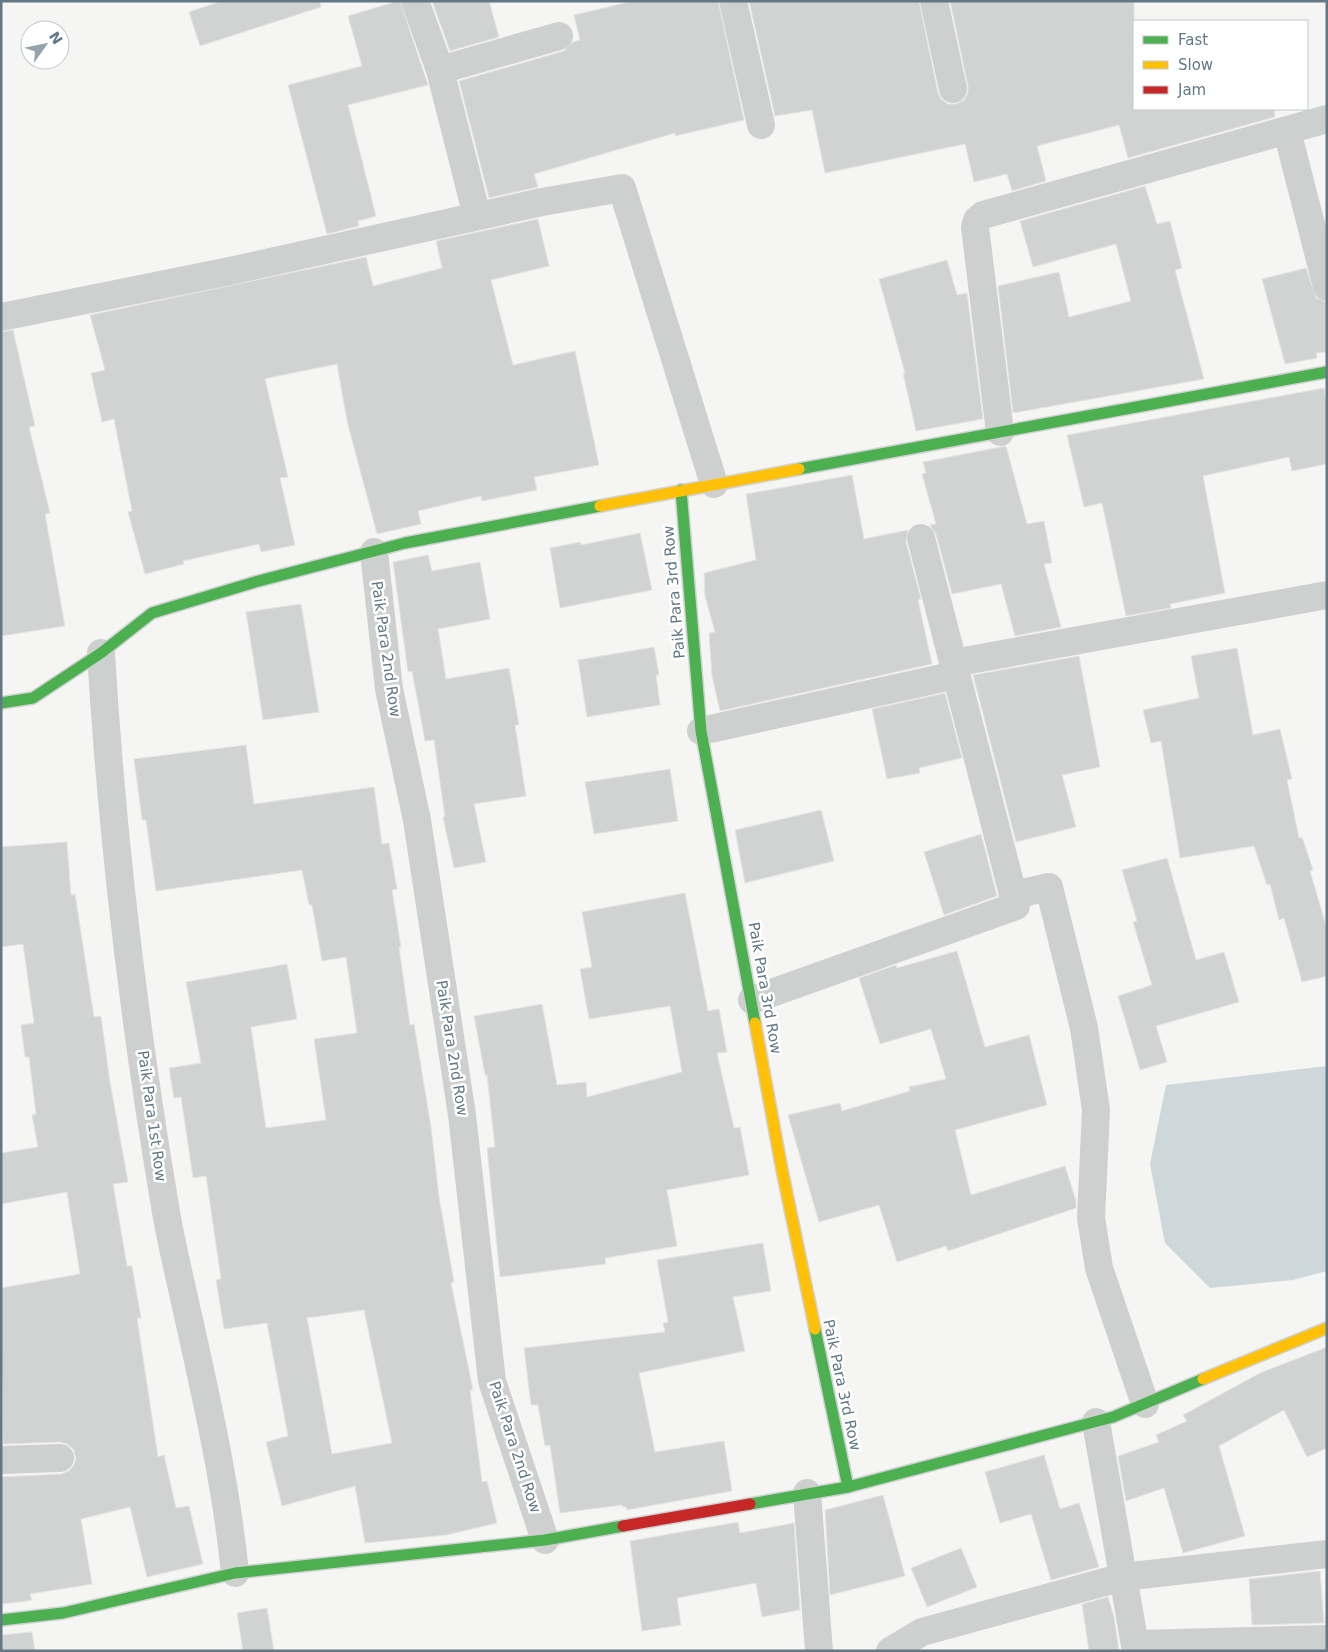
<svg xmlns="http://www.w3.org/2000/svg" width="1328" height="1652" viewBox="0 0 1328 1652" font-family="'DejaVu Sans',sans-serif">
	<rect width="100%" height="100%" fill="#f5f5f3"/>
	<path fill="#ced8da" d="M 1327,1066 L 1327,1271 L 1293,1280 L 1210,1288 L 1165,1243 L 1150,1164 L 1166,1085 Z"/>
	<g fill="#d1d2d2" stroke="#e4e4e3" fill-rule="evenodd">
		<path d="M 222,1 L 320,1 L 321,7 L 200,46 L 189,12 Z"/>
		<path d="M 398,1 L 400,1 L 428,85 L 348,105 L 376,216 L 358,221 L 359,226 L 327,234 L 288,85 L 362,66 L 348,16 Z"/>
		<path d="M 432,1 L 489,1 L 499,37 L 450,51 Z"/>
		<path d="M 633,1 L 718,1 L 744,120 L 675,136 L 675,133 L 534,174 L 538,187 L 489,198 L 459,81 L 564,51 L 573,42 L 580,40 L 574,15 Z"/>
		<path d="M 749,1 L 919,1 L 938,93 L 941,99 L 948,104 L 956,104 L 964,100 L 968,93 L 968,86 L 950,1 L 1134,1 L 1134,109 L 1274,109 L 1275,117 L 1128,158 L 1119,125 L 1037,146 L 1046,181 L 1012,191 L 1007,174 L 974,182 L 965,144 L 825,173 L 812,110 L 775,116 Z"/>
		<path d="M 1145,186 L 1157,224 L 1170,221 L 1182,268 L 1175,270 L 1204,379 L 1013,413 L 998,286 L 1059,272 L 1069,317 L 1131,301 L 1116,244 L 1033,267 L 1020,221 Z"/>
		<path d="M 538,219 L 549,266 L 491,280 L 513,365 L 575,351 L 599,465 L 534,477 L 537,490 L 482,501 L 481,496 L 418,511 L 421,524 L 377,534 L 347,421 L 337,364 L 268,378 L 265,379 L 288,477 L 280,478 L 295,545 L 261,552 L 259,544 L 183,561 L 184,564 L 145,574 L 128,512 L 132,511 L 114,419 L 102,422 L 91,373 L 105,370 L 90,315 L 366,257 L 373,286 L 442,268 L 436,241 Z"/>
		<path d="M 947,260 L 957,295 L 967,293 L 983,419 L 916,431 L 903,373 L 905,373 L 879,279 Z"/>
		<path d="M 1306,268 L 1316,298 L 1327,302 L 1327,352 L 1316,353 L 1317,358 L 1285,364 L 1262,279 Z"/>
		<path d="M 13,330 L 35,426 L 29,427 L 50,513 L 45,514 L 65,626 L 1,636 L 1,332 Z"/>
		<path d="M 1324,388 L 1327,402 L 1327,464 L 1292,471 L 1289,457 L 1203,476 L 1225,593 L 1170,604 L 1171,608 L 1126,616 L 1102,503 L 1084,507 L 1067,435 Z"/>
		<path d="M 1006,446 L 1027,524 L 1044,521 L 1052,563 L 1044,564 L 1061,627 L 1015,636 L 1001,584 L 952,594 L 936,534 L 930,525 L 936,524 L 922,474 L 926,473 L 923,462 Z"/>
		<path d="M 852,475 L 864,539 L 908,530 L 906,542 L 921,599 L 918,600 L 932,664 L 720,711 L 712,676 L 709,633 L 715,632 L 705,596 L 704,573 L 756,560 L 746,494 Z"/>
		<path d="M 640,533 L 652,590 L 560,608 L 550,548 L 580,542 L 581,545 Z"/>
		<path d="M 428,555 L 432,571 L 480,562 L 490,619 L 438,629 L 446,679 L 509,668 L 519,725 L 515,725 L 526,796 L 474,804 L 486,862 L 454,868 L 443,817 L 445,817 L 434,740 L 425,741 L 412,671 L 408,672 L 393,562 Z"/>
		<path d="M 301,604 L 319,712 L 263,720 L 246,612 Z"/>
		<path d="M 654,647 L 659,675 L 656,675 L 660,705 L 587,717 L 578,660 Z"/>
		<path d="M 1237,648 L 1253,735 L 1280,729 L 1292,779 L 1287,780 L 1299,838 L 1302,837 L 1313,870 L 1310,871 L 1327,929 L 1327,976 L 1302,982 L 1284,918 L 1279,920 L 1270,884 L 1267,885 L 1254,846 L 1180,858 L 1161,741 L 1151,743 L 1143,710 L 1199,698 L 1191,656 Z"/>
		<path d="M 1079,656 L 1100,767 L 1062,775 L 1076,827 L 1016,842 L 973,675 Z"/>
		<path d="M 945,693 L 962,758 L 919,768 L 920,773 L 887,779 L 872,709 Z"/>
		<path d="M 246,745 L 254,804 L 374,787 L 382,844 L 389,843 L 397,889 L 392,890 L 401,947 L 399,947 L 410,1025 L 414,1024 L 431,1127 L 439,1197 L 454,1282 L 451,1283 L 473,1390 L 470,1390 L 482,1482 L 487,1481 L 497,1523 L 446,1535 L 365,1543 L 355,1486 L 282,1506 L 266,1442 L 288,1436 L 267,1323 L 224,1329 L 216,1280 L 221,1279 L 206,1176 L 193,1178 L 181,1097 L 174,1098 L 169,1068 L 201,1063 L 186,982 L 287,964 L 297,1019 L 251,1027 L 266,1128 L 326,1120 L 314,1039 L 357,1033 L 346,957 L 322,961 L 312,905 L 309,905 L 302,870 L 156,891 L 146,820 L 142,820 L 134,759 ZM 364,1310 L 392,1443 L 332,1454 L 307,1318 Z"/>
		<path d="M 670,769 L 678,821 L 594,834 L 585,782 Z"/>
		<path d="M 821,810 L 834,861 L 745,883 L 735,830 Z"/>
		<path d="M 981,834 L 997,896 L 944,915 L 924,852 Z"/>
		<path d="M 67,842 L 71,895 L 75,894 L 94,1017 L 101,1016 L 110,1082 L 128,1182 L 113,1184 L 127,1266 L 132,1266 L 141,1318 L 137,1318 L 158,1457 L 164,1455 L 176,1508 L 189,1506 L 203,1564 L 147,1577 L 130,1507 L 81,1519 L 92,1584 L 30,1594 L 32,1600 L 27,1601 L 1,1604 L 1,1477 L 61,1474 L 69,1471 L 74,1465 L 76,1458 L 73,1449 L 67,1444 L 60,1442 L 3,1444 L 1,1288 L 80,1274 L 67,1192 L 1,1204 L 1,1153 L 38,1147 L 32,1115 L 36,1114 L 29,1057 L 25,1057 L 21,1025 L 34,1023 L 23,944 L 1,947 L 1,847 Z"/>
		<path d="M 1167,858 L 1196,960 L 1224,952 L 1239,1002 L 1156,1026 L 1167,1062 L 1140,1070 L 1118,996 L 1152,985 L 1133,922 L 1137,921 L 1122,870 Z"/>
		<path d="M 685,893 L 708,1011 L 719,1009 L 727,1052 L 717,1053 L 734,1128 L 740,1127 L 749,1175 L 667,1190 L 677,1246 L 605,1258 L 606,1264 L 500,1277 L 487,1148 L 495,1147 L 487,1075 L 485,1075 L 474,1016 L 542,1004 L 557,1085 L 586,1082 L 587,1097 L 682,1072 L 670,1006 L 589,1019 L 580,969 L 592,967 L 582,912 Z"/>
		<path d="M 957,951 L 985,1047 L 1029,1035 L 1047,1105 L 955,1130 L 971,1195 L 1065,1166 L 1076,1201 L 1076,1208 L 948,1251 L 946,1246 L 897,1262 L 879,1205 L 819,1222 L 788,1115 L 840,1103 L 842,1111 L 910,1091 L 909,1087 L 946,1079 L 931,1029 L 880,1044 L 859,978 L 896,965 L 897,968 Z"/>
		<path d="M 763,1243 L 771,1291 L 733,1297 L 745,1351 L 639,1373 L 655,1452 L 724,1441 L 732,1491 L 627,1510 L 626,1507 L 623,1507 L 622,1505 L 560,1513 L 550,1445 L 545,1446 L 538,1405 L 531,1405 L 524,1348 L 665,1332 L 663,1323 L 668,1322 L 657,1260 Z"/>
		<path d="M 1327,1347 L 1327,1448 L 1307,1457 L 1284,1410 L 1219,1446 L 1245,1536 L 1183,1553 L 1164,1488 L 1126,1501 L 1118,1456 L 1159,1442 L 1156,1435 L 1187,1421 L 1183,1415 L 1260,1373 Z"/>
		<path d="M 1044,1455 L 1060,1509 L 1079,1503 L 1099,1567 L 1051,1580 L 1031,1514 L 1000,1523 L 985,1472 Z"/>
		<path d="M 883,1495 L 905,1576 L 830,1595 L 825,1510 Z"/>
		<path d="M 738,1522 L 740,1533 L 794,1523 L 800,1610 L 762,1617 L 756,1583 L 677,1598 L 681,1625 L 642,1631 L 630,1541 Z"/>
		<path d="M 961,1548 L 977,1587 L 927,1607 L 911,1568 Z"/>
		<path d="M 1320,1571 L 1324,1623 L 1252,1625 L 1249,1579 Z"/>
		<path d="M 1108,1597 L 1114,1617 L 1119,1651 L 1089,1651 L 1082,1604 Z"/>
		<path d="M 267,1608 L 274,1651 L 243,1651 L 237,1613 Z"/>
		<path d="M 32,1632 L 35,1651 L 1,1651 L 1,1635 Z"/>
	</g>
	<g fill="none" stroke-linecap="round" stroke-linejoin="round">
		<defs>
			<g id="fast">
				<path d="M 799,469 L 1327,372"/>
				<path d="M 681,490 L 701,731 L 755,1023"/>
				<path d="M 1,703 L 33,698 L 101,653 L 152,613 L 255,582 L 405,543 L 600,506"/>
				<path d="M 815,1329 L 848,1487"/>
				<path d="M 750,1504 L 848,1487 L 1113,1417 L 1203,1379"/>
				<path d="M 1,1620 L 63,1613 L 235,1573 L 545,1540 L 623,1526"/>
			</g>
			<g id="slow">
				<path d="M 600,506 L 799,469"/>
				<path d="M 755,1023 L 782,1170 L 815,1329"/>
				<path d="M 1203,1379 L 1327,1328"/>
			</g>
			<path id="jam" d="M 623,1526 L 750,1504"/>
		</defs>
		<use href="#fast" stroke="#d0d2d3" stroke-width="14"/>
		<use href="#slow" stroke="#d0d2d3" stroke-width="14"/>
		<use href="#jam" stroke="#d0d2d3" stroke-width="14"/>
		<g stroke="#ced0d0" stroke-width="28">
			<path d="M 415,1 L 440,70 L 477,216"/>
			<path d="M 733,1 L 761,125"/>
			<path d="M 934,1 L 953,89"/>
			<path d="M 440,70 L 559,36"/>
			<path d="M 1287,131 L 1327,287"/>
			<path d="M 1,317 L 230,271 L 542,202 L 622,188 L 714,484"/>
			<path d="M 1000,432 L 975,227 L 977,220 L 983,215 L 1327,119"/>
			<path d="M 374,552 L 389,689 L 417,820 L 462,1115 L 492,1381 L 545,1540"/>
			<path d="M 101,653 C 112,838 134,1023 165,1206 C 170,1238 178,1270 185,1302 C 205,1392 226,1482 235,1573"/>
			<path d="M 953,663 L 1327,595"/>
			<path d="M 701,731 L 956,675"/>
			<path d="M 1013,895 L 1049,887 L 1084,1028 L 1096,1110 L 1091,1218 L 1099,1268 L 1145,1404"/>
			<path d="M 752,1000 L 1016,906 L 921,538"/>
			<path d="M 1096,1422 L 1136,1651"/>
			<path d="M 1,1460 L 60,1458"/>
			<path d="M 807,1493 L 819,1651"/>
			<path d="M 1135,1644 L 1327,1639"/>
			<path d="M 890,1651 L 922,1632 L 1123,1577 L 1327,1554"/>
		</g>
		<use href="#fast" stroke="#4caf50" stroke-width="11"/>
		<use href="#slow" stroke="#ffc107" stroke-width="11"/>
		<use href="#jam" stroke="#c62828" stroke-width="11"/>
	</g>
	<g text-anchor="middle" stroke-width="5" stroke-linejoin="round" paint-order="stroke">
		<g font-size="15" fill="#627886" stroke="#fff">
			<text transform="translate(674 592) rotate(-95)" y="5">Paik Para 3rd Row</text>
			<text transform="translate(386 649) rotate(82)" y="5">Paik Para 2nd Row</text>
			<text transform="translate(765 988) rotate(80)" y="5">Paik Para 3rd Row</text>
			<text transform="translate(452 1048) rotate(81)" y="5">Paik Para 2nd Row</text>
			<text transform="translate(152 1116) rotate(82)" y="5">Paik Para 1st Row</text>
			<text transform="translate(842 1385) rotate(78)" y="5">Paik Para 3rd Row</text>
			<text transform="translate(515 1447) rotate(72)" y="5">Paik Para 2nd Row</text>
		</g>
	</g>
	<rect width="1328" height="1652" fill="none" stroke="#627886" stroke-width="5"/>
	<rect x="1133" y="20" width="175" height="90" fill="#ffffff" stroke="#c0c9cf"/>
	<rect x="1143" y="36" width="25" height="8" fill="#4caf50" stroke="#c0c9cf"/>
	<text x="1178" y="45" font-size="15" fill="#627886">Fast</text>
	<rect x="1143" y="61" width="25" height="8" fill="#ffc107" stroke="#c0c9cf"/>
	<text x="1178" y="70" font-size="15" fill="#627886">Slow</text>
	<rect x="1143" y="86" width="25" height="8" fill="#c62828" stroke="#c0c9cf"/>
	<text x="1178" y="95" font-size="15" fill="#627886">Jam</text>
	<g transform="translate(45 45) rotate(57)"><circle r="24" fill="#ffffff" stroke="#c0c9cf"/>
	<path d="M0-4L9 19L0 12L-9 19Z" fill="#95a4ac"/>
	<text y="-8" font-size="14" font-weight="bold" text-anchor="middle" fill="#627886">N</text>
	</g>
</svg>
